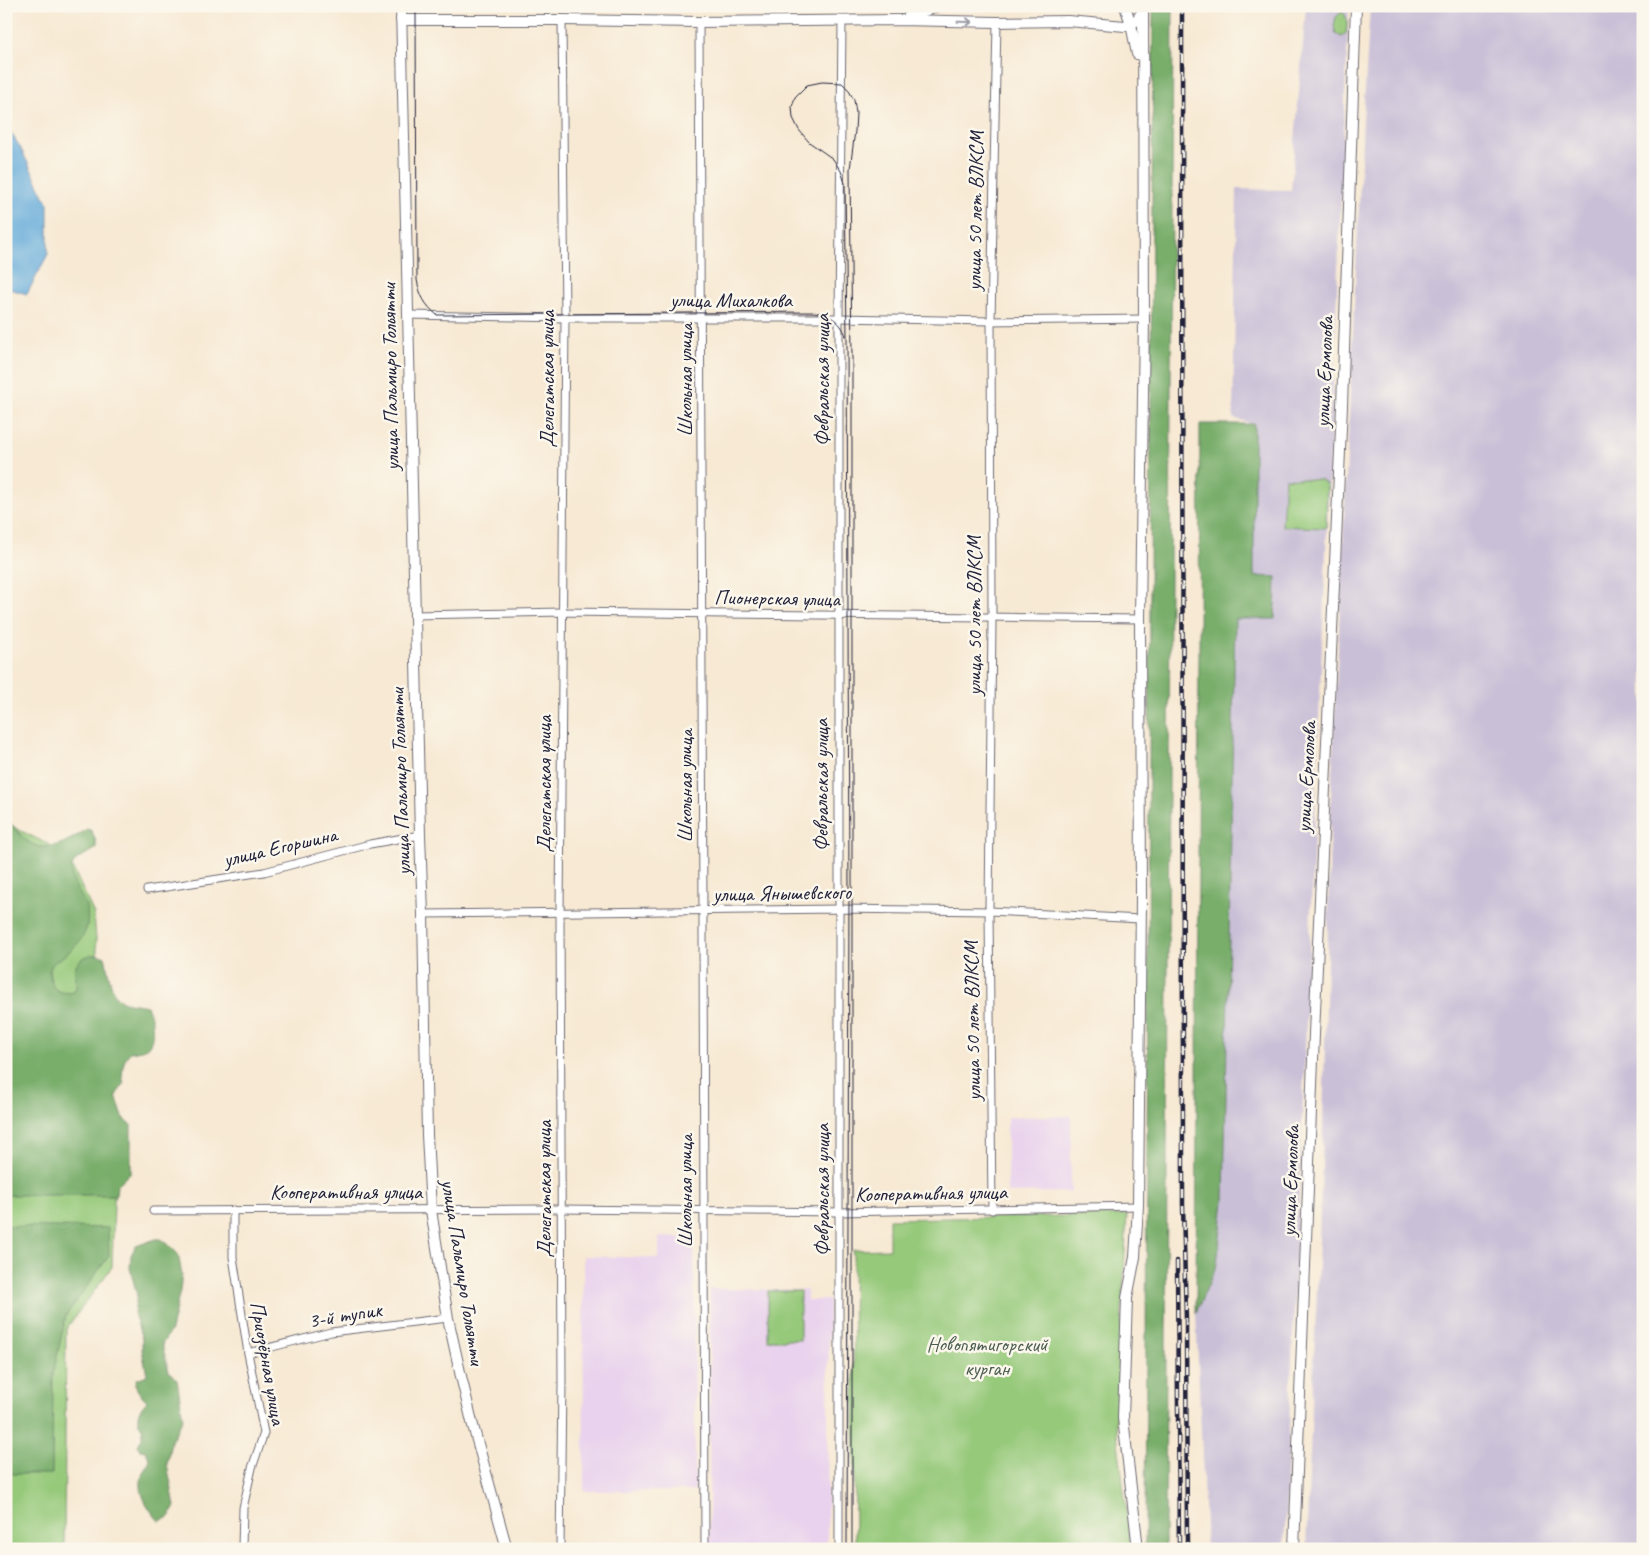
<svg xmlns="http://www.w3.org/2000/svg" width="1649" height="1555" viewBox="0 0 1649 1555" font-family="Caveat,sans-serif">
	<rect width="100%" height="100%" fill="#fbf7ec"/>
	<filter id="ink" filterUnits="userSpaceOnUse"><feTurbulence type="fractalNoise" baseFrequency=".02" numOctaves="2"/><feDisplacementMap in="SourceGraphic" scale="10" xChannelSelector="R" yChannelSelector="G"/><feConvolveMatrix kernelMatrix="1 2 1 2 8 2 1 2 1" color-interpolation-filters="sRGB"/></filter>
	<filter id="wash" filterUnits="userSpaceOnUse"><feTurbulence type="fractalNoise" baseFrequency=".0096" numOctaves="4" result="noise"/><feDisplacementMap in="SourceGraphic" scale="20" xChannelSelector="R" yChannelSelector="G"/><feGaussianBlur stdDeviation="1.12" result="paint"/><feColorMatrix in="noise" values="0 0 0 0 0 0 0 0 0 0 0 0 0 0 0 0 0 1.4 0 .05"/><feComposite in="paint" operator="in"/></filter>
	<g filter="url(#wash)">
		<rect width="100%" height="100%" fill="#f7e9d3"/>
		<g fill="#e9d2ed">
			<path d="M 1071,1116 L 1071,1192 L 1007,1193 L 1007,1117 Z"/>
			<path d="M 659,1237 L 694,1238 L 695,1491 L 584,1491 L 583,1256 L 659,1258 Z"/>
			<path d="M 710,1289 L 807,1290 L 807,1300 L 829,1300 L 827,1549 L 709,1549 Z"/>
		</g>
		<g fill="#c9bfd7">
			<path d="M 1306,6 L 1349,6 L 1284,1549 L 1206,1549 L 1196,1313 L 1217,1264 L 1224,1199 L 1235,618 L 1275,619 L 1276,577 L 1254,577 L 1254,424 L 1233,418 L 1237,189 L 1291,190 Z"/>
			<path d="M 1370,6 L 1643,6 L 1643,1549 L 1306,1549 L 1322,1169 L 1331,798 L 1363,120 Z"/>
		</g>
		<g fill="#96c97a" stroke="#5c765a">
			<path d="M 1342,12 C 1349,17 1347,26 1346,34 L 1342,37 L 1336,34 L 1334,26 L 1336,17 Z"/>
			<path d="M 1285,478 L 1321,480 L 1327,485 L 1326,527 L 1323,528 L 1282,526 Z"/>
			<path d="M 6,820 L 17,829 L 66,853 L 94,914 L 115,1170 L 112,1267 L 66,1329 L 64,1549 L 6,1549 Z"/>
			<path d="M 1127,1215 L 1116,1425 L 1131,1549 L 855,1549 L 853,1250 L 889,1249 L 889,1219 Z"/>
			<rect x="768" y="1291" width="32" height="49"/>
		</g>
		<g fill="#78ad6a" stroke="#4d6852">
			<path d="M 1153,6 L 1173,6 L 1165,1549 L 1145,1549 Z"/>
			<path d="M 1200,424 L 1254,424 L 1254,576 L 1276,577 L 1275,619 L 1235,619 L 1224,1201 L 1217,1264 L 1196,1313 Z"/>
			<path d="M 6,820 C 14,826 19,834 26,840 C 44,856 70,841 87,829 L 92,831 L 96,842 L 96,848 C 90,854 78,856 74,863 C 65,877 82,894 86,906 C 88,911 88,920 87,925 C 85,936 78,944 70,951 C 58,962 44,962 52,983 C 53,987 55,990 59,991 C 64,993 69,993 74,992 C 81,979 66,967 85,957 C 91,954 99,954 105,957 C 108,967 110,993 119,999 C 126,1004 139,1004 147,1006 C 152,1015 157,1042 146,1048 C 142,1051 134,1051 130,1052 C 122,1062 121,1072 124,1084 L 116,1095 L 123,1118 L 131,1125 L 131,1172 L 117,1185 L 116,1195 L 6,1195 Z"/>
			<path d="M 6,1226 L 108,1228 L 109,1256 L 66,1315 L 53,1375 L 52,1474 L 6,1474 Z"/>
			<path d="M 156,1239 L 161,1239 L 166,1242 L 178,1254 L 182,1274 L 180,1291 L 171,1330 L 162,1344 L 169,1372 L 177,1379 L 183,1419 L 171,1441 L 167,1464 L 175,1506 L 170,1517 L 159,1521 C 149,1510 137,1493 142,1476 C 143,1471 147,1466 150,1461 L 146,1451 L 140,1450 L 138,1445 C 150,1425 136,1429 138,1415 C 139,1410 144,1405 147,1401 C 141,1394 133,1389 137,1379 L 147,1375 L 142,1350 L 142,1339 L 134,1313 L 137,1295 L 130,1268 L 131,1255 L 136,1246 Z"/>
		</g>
		<path fill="#64aada" stroke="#43668a" d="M 6,125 L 20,147 L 48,204 L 48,254 L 27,294 L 6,288 Z"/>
	</g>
	<g filter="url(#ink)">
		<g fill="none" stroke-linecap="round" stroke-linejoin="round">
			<defs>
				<g id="street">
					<path d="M 699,22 C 705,531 701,1040 705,1549"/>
					<path d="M 407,315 L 565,318 L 839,318 L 991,321 L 1144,319"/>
					<path d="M 414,615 L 563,612 L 1140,619"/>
					<path d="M 147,890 L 264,872 L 370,844 L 420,835"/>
					<path d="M 423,914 L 839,909 L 989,911 L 1140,919"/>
					<path d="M 233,1210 L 233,1257 L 248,1353 L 264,1433 L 252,1468 L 243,1508 L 242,1549"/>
					<path d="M 992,1210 L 989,911 L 992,618 L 991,321 L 997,22"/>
					<path d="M 153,1211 L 561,1209 L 840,1212 L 1138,1206"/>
					<path d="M 248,1353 L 331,1332 L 448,1318"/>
					<path d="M 560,1549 L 562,1383 L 560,913 L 565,318 L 562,20"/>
					<path d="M 839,1549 L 839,318 L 842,22"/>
				</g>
				<g id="secondary">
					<path d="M 401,6 L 420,835 L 423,914 L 427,1135 L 431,1210 L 448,1318 L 460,1372 L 472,1422 L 507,1549"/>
					<path d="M 1125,6 L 1131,24 L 1137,54"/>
					<path d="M 908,17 L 937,6"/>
					<path d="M 401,20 L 562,20 L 699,22 L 899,20 L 997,22 L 1068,21 L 1125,26 L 1136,21 L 1142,12"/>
					<path d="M 1138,1549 L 1123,1418 L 1127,1298 L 1135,1257 L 1138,1206 L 1141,900 L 1140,619 L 1144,319 L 1143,6"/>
					<path d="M 1294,1549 L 1314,1034 L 1342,406 L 1356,6"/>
				</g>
			</defs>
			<use href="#street" stroke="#6d6870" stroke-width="9"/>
			<use href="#secondary" stroke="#6d6870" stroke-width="12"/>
			<use href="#street" stroke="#fff" stroke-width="7"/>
			<use href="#secondary" stroke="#fff" stroke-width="10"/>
			<g stroke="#22223b" stroke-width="1">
				<path d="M 416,6 L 417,280 C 420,296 425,305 437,315 L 812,312 C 827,313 841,320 846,336"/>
				<path d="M 847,1549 L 849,890 L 847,338 L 845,183 L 841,171 L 833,159 L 809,142 L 799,130 L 793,118 L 792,107 L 795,97 L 807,85 L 822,82 L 842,83 L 848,89 L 854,100 L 856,113 L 855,131 L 850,169 L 852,358 L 852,1549"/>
			</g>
			<defs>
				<g id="rail">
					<path d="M 1182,6 L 1183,1205 L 1186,1320 L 1187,1549"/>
					<path d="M 1177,1261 L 1179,1549"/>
				</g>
			</defs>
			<use href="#rail" stroke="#22223b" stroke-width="4.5"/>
			<use href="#rail" stroke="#fbf7ec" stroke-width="2.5" stroke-dasharray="8" stroke-linecap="butt"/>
		</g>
		<defs><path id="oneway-shaft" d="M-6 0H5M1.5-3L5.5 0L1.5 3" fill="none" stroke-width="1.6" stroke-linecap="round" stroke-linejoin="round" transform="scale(1.25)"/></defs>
		<use stroke="#9c9ca7" href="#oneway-shaft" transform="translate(965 22) rotate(1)"/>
	</g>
	<g text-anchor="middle" stroke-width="5" stroke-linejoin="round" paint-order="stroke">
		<g font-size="21" fill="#22223b" stroke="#fbf7ec">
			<text transform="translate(975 211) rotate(-89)" y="7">улица 50 лет ВЛКСМ</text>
			<text x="731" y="307">улица Михалкова</text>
			<text transform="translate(1324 372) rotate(-88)" y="7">улица Ермолова</text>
			<text transform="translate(390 377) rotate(-91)" y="7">улица Пальмиро Тольятти</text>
			<text transform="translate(547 379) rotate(-90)" y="7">Делегатская улица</text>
			<text transform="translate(685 380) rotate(-90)" y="7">Школьная улица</text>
			<text transform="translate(822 380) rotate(-90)" y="7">Февральская улица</text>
			<text transform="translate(777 598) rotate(1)" y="7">Пионерская улица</text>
			<text transform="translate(974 616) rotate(-90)" y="7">улица 50 лет ВЛКСМ</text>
			<text transform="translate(1306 777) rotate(-87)" y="7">улица Ермолова</text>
			<text transform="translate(400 782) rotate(-92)" y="7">улица Пальмиро Тольятти</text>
			<text transform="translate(544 784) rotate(-90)" y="7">Делегатская улица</text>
			<text transform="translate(821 785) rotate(-90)" y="7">Февральская улица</text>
			<text transform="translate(685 786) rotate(-90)" y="7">Школьная улица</text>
			<text transform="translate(280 847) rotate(-13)" y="7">улица Егоршина</text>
			<text transform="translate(782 893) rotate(-1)" y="7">улица Янышевского</text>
			<text transform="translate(972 1021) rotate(-91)" y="7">улица 50 лет ВЛКСМ</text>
			<text transform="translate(1290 1181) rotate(-88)" y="7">улица Ермолова</text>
			<text transform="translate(544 1189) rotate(-90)" y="7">Делегатская улица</text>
			<text transform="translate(822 1190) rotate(-90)" y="7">Февральская улица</text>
			<text transform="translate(685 1191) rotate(-90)" y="7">Школьная улица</text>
			<text x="346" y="1199">Кооперативная улица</text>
			<text transform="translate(931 1193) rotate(-1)" y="7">Кооперативная улица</text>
			<text transform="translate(463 1272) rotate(81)" y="7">улица Пальмиро Тольятти</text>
			<text transform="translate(345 1315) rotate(-9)" y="7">3-й тупик</text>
			<text transform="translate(268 1363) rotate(80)" y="7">Приозёрная улица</text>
		</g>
		<g font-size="21" fill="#4b5c51" stroke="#fbf7ec">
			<text x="987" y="1351">Новопятигорский<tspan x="987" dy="24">курган</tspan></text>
		</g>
	</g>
	<rect width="1649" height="1555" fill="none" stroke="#fbf7ec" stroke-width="25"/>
</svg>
